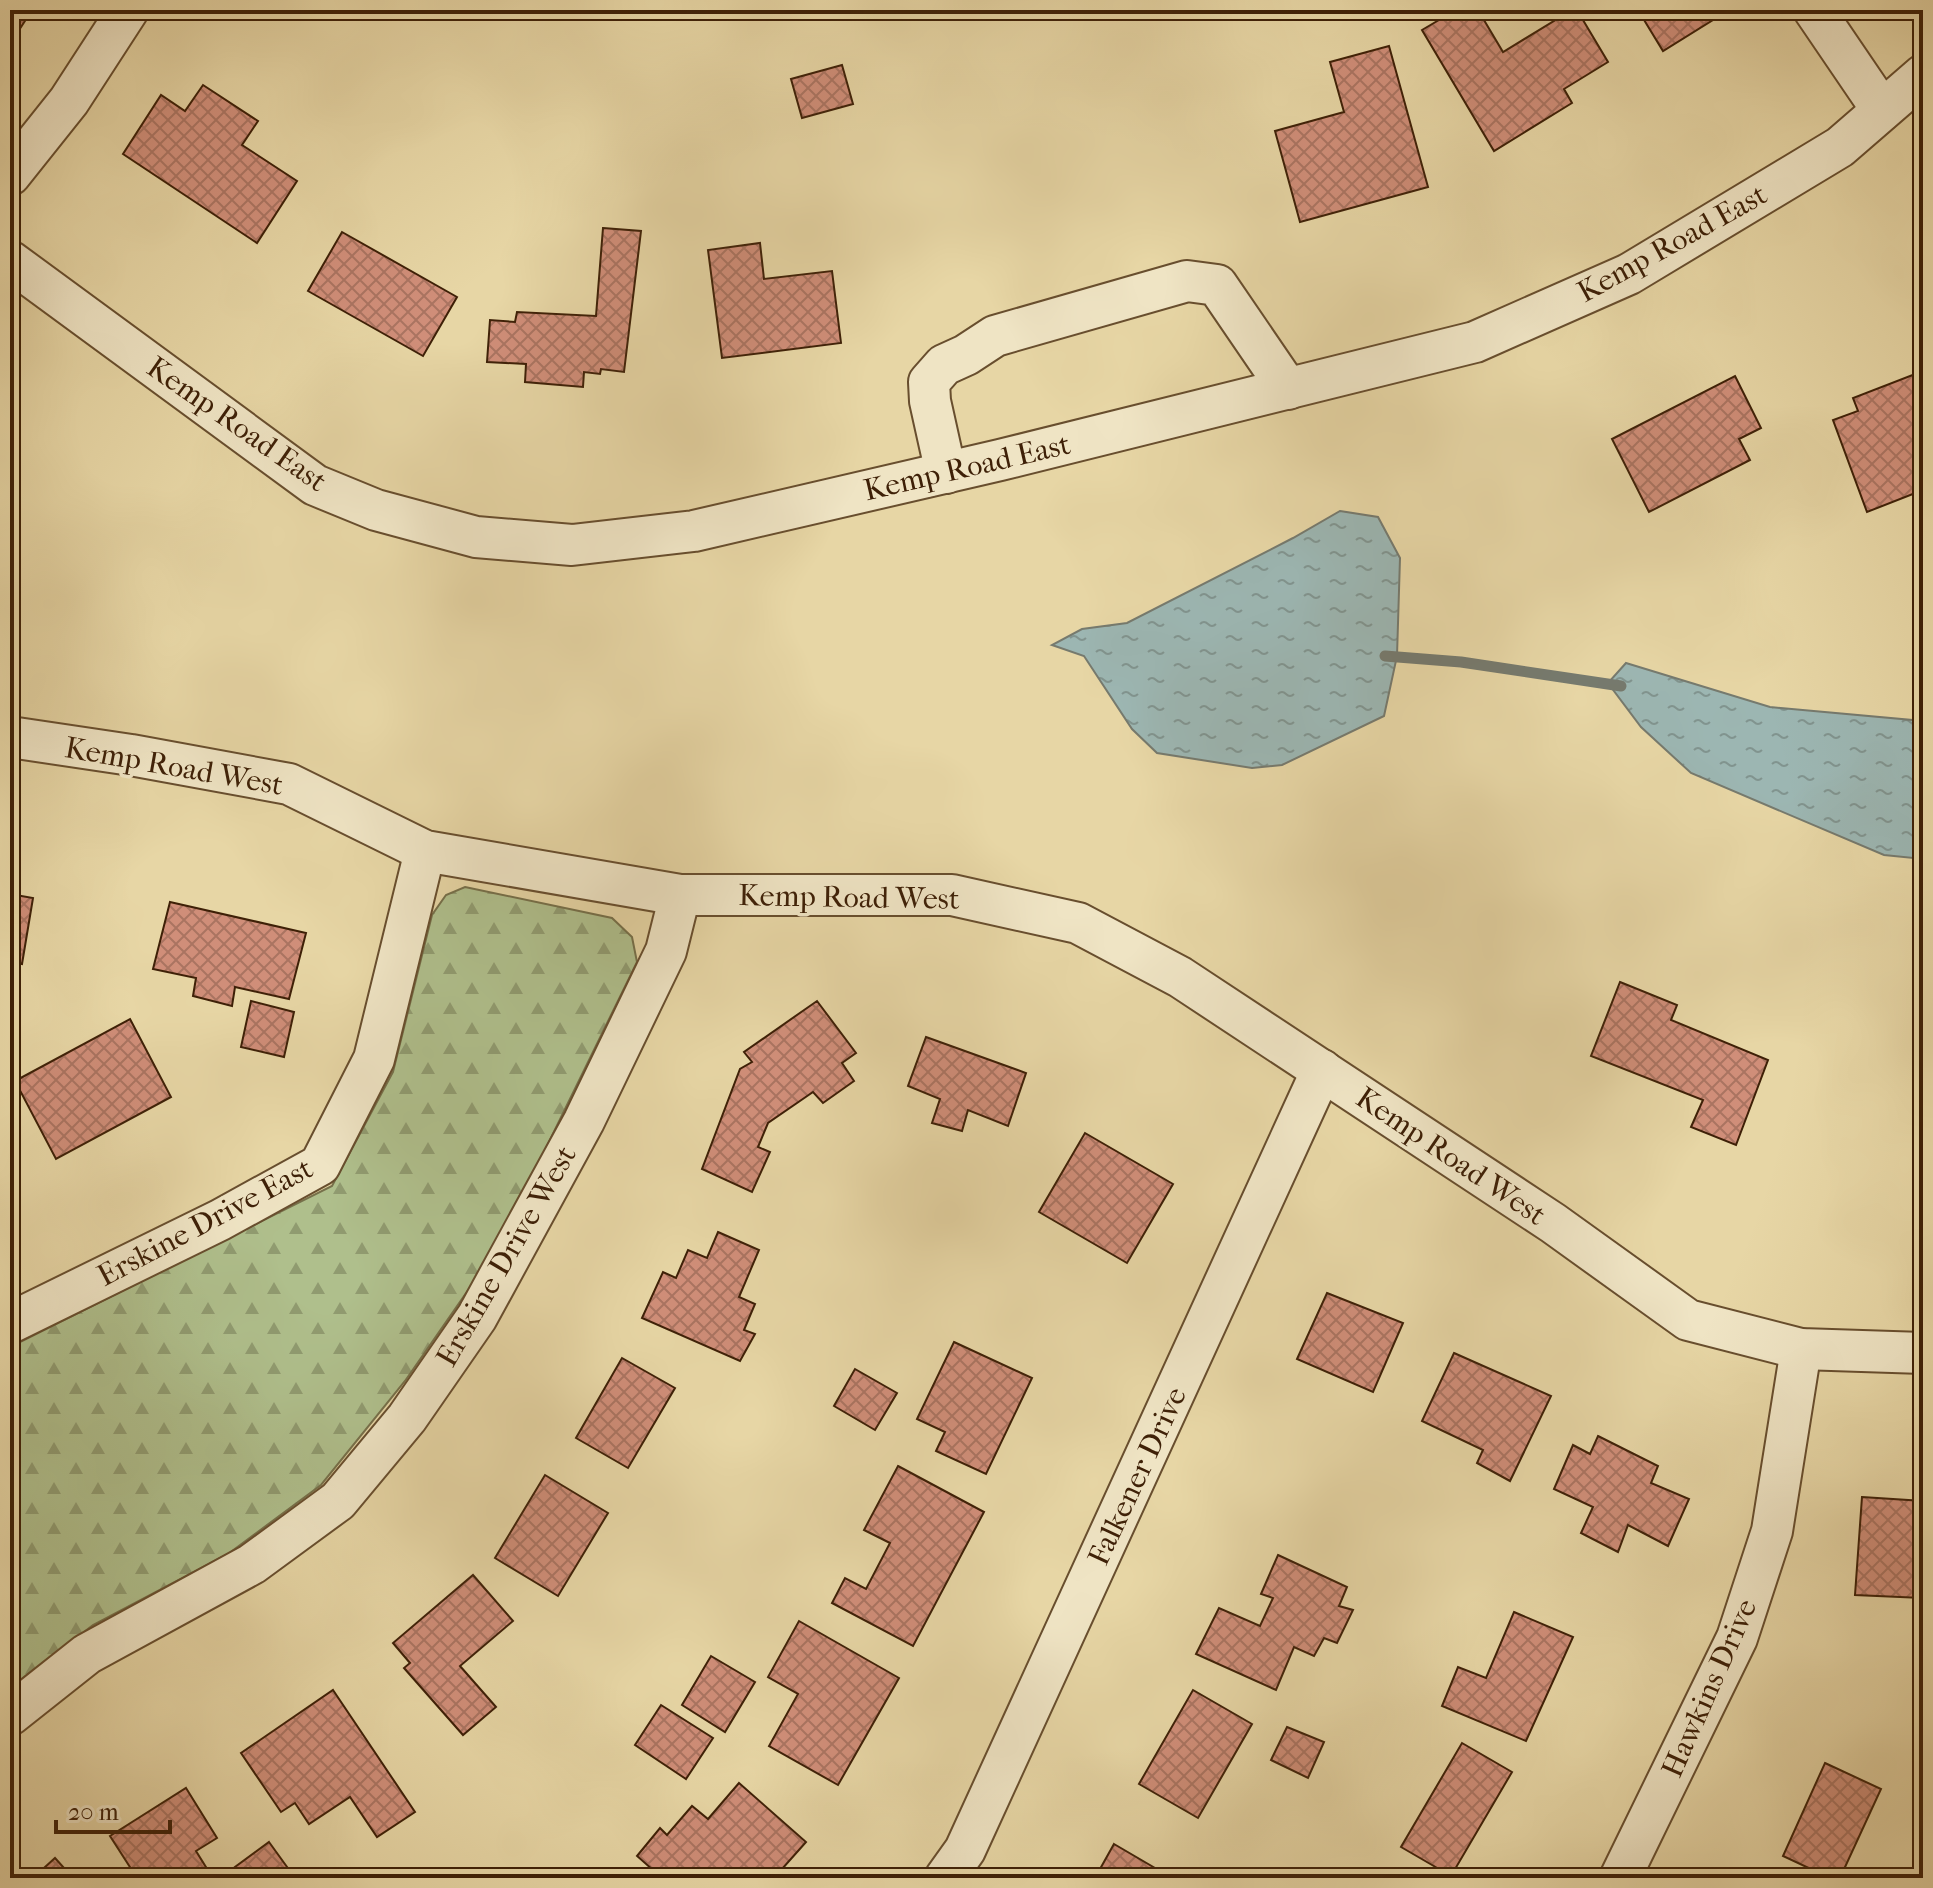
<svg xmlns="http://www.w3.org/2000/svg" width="1933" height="1888" viewBox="0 0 1933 1888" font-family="'IM FELL French Canon',serif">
	<defs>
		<pattern id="forest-firs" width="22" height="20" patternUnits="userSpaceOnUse" patternTransform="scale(2)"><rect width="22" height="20" fill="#afbf8c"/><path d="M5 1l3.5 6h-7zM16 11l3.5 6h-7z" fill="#909b70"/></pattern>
		<pattern id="water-ripples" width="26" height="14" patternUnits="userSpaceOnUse" patternTransform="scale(2)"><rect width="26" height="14" fill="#9cb6b2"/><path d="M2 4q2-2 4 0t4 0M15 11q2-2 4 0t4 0" fill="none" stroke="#81948f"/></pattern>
		<pattern id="building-cross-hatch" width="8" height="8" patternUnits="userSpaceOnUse" patternTransform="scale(2)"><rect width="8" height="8" fill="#d08e79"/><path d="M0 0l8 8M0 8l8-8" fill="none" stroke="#aa7461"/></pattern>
	</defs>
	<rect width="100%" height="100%" fill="#e7d6a5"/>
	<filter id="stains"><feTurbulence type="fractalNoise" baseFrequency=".0025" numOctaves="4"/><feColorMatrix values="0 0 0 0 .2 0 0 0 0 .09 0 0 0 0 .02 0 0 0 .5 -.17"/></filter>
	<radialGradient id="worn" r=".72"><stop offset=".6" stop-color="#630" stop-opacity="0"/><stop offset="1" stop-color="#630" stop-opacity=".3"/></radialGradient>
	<path fill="url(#forest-firs)" stroke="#76704a" stroke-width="2" d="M 465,887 L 612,918 L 632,937 L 637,962 L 496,1250 L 405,1381 L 321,1485 L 228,1554 L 93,1625 L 10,1688 L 10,1347 L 332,1186 L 393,1072 L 432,915 L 446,895 Z"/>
	<g fill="url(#water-ripples)" stroke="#767a6e" stroke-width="2">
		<path d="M 1340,511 L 1378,517 L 1400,558 L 1397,656 L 1384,716 L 1282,765 L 1252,768 L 1157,753 L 1132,729 L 1084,656 L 1052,645 L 1082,629 L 1127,623 L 1293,538 Z"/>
		<path d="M 1626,663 L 1770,707 L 1923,721 L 1923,859 L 1884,855 L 1691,773 L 1641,727 L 1608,683 Z"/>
	</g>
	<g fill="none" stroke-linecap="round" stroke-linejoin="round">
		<path stroke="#767a6e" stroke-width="11" d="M 1385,656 L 1461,662 L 1621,686"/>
	</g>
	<g fill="url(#building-cross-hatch)" stroke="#3e2007" stroke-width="2">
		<path d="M 10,10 L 32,10 L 10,44 Z"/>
		<path d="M 1456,10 L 1478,10 L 1503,52 L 1572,10 L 1577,10 L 1608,62 L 1564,89 L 1572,103 L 1494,151 L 1422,30 Z"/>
		<path d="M 1638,10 L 1729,10 L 1663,51 Z"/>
		<path d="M 1389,46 L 1428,187 L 1300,222 L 1275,131 L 1344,112 L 1330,62 Z"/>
		<path d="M 842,65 L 853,104 L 802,118 L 791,79 Z"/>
		<path d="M 203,85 L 258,121 L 242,145 L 297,181 L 257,243 L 123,154 L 161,95 L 185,111 Z"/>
		<path d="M 603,228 L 641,231 L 624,372 L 601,369 L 600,374 L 584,372 L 583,387 L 525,382 L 526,364 L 487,362 L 490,320 L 515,322 L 517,312 L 596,316 Z"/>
		<path d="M 342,232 L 457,297 L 423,356 L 308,291 Z"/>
		<path d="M 760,243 L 764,279 L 832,271 L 841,343 L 722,358 L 708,250 Z"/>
		<path d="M 1923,371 L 1923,490 L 1867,512 L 1833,420 L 1858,411 L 1853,398 Z"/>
		<path d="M 1735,376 L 1761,428 L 1739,439 L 1750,460 L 1649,512 L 1612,439 Z"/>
		<path d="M 10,894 L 33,898 L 22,964 L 10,962 Z"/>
		<path d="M 170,902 L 306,933 L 289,999 L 235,987 L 232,1006 L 193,996 L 196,978 L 153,969 Z"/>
		<path d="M 1620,982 L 1677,1005 L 1671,1020 L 1768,1060 L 1736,1145 L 1691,1127 L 1703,1100 L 1591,1056 Z"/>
		<path d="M 251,1001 L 294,1012 L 284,1057 L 241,1047 Z"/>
		<path d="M 817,1001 L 856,1053 L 842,1063 L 854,1081 L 823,1103 L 813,1092 L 768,1123 L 758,1147 L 770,1152 L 752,1192 L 702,1169 L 740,1069 L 752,1062 L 744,1052 Z"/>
		<path d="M 130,1019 L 171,1097 L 56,1159 L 15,1081 Z"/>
		<path d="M 926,1037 L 1026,1073 L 1008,1126 L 968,1110 L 962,1131 L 932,1123 L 940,1099 L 908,1086 Z"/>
		<path d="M 1085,1133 L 1173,1184 L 1127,1263 L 1039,1212 Z"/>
		<path d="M 718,1232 L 759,1250 L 739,1297 L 755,1304 L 744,1330 L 755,1334 L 740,1361 L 642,1318 L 663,1272 L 676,1278 L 688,1250 L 707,1258 Z"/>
		<path d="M 1327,1293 L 1403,1323 L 1373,1392 L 1297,1359 Z"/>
		<path d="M 954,1342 L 1032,1378 L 986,1474 L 936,1451 L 945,1432 L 917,1419 Z"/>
		<path d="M 1454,1353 L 1551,1396 L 1510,1481 L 1477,1463 L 1483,1450 L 1422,1421 Z"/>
		<path d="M 622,1358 L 675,1388 L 628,1468 L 576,1438 Z"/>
		<path d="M 855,1369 L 897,1393 L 875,1430 L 834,1406 Z"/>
		<path d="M 1598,1436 L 1658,1466 L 1651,1483 L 1689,1499 L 1668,1546 L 1628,1525 L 1618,1552 L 1581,1533 L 1593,1507 L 1554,1489 L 1573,1445 L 1590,1454 Z"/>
		<path d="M 898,1466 L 984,1512 L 913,1646 L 832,1603 L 845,1578 L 866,1589 L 890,1543 L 864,1530 Z"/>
		<path d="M 545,1475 L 608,1513 L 558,1596 L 495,1558 Z"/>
		<path d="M 1862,1497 L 1923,1501 L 1922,1598 L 1855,1595 Z"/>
		<path d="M 1278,1555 L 1347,1587 L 1339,1606 L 1353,1610 L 1337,1643 L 1324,1638 L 1314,1656 L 1294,1647 L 1276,1690 L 1196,1654 L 1219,1608 L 1260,1626 L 1273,1598 L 1261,1594 Z"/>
		<path d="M 473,1575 L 513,1621 L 460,1666 L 496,1707 L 463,1735 L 404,1668 L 410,1663 L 393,1643 Z"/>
		<path d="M 1514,1612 L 1573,1637 L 1526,1741 L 1442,1706 L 1458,1667 L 1486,1678 Z"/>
		<path d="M 799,1621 L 899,1678 L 838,1785 L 769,1746 L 798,1694 L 768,1677 Z"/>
		<path d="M 711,1656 L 755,1682 L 725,1732 L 682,1705 Z"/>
		<path d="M 333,1690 L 415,1812 L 377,1837 L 350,1797 L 309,1824 L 295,1803 L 281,1812 L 241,1753 Z"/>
		<path d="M 1193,1690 L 1252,1724 L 1198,1818 L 1139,1784 Z"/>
		<path d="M 661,1705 L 713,1738 L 686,1779 L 635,1745 Z"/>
		<path d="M 1287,1727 L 1324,1742 L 1308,1778 L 1271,1760 Z"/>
		<path d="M 1462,1743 L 1512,1772 L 1451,1876 L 1401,1847 Z"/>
		<path d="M 1825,1763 L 1881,1789 L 1840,1878 L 1830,1878 L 1783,1856 Z"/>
		<path d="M 739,1783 L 806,1842 L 774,1878 L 662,1878 L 637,1856 L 660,1828 L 667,1835 L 692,1806 L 708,1819 Z"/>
		<path d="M 186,1788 L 217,1838 L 196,1851 L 209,1872 L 199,1878 L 137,1878 L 110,1836 Z"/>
		<path d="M 269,1842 L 295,1878 L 243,1878 L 235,1867 Z"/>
		<path d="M 1114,1844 L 1172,1878 L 1095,1878 Z"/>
		<path d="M 55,1858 L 73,1878 L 33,1878 Z"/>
	</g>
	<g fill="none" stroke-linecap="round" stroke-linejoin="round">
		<defs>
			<g id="minor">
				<path d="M 1814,10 L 1882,110"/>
				<path d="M 10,175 L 69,101 L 128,10"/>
				<path d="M 10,261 L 315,485 L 376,510 L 476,537 L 572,545 L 694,531 L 1000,460 L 1475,342 L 1629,274 L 1840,147 L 1923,75"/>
				<path d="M 946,473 L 930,401 L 929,382 L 944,365 L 966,355 L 995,336 L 1187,281 L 1217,285 L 1288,389"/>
				<path d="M 10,737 L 131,755 L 289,784 L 425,851 L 680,895 L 952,895 L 1078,923 L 1180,977 L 1553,1223 L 1688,1320 L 1801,1349 L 1923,1353"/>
				<path d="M 10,1323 L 220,1220 L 320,1165 L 374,1059 L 425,851"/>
				<path d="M 10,1715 L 87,1654 L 252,1564 L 338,1501 L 407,1418 L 477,1317 L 584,1121 L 666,951 L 680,895"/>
				<path d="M 945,1878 L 965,1850 L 1322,1070"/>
				<path d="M 1620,1878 L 1737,1638 L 1772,1531 L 1801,1349"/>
			</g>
		</defs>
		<use href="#minor" stroke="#684e2e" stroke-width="44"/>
		<use href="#minor" stroke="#efe4c4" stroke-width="40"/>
	</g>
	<g text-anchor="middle" stroke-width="7" stroke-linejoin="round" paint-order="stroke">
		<g font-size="30" fill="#3e2007" stroke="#efe4c4">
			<text transform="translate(1672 243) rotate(-29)" y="10">Kemp Road East</text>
			<text transform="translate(237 424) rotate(35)" y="10">Kemp Road East</text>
			<text transform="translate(967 467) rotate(-13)" y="10">Kemp Road East</text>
			<text transform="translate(174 766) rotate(10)" y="10">Kemp Road West</text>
			<text transform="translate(849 897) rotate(1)" y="10">Kemp Road West</text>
			<text transform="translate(1451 1156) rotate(34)" y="10">Kemp Road West</text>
			<text transform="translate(205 1222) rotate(-28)" y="10">Erskine Drive East</text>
			<text transform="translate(506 1256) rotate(-60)" y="10">Erskine Drive West</text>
			<text transform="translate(1137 1476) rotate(-65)" y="10">Falkener Drive</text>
			<text transform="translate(1709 1688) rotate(-66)" y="10">Hawkins Drive</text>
		</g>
	</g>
	<rect width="1933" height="1888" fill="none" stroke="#e7d6a5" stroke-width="40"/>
	<rect x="12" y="12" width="1909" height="1864" fill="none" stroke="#3e2007" stroke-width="4"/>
	<rect x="20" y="20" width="1893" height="1848" fill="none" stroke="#3e2007" stroke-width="2"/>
	<path d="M56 1820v12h114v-12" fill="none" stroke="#3e2007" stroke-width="4"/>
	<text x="68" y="1820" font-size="24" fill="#3e2007" stroke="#efe4c4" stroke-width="6" paint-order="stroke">20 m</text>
	<rect width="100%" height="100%" filter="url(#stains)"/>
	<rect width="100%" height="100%" fill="url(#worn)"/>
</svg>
